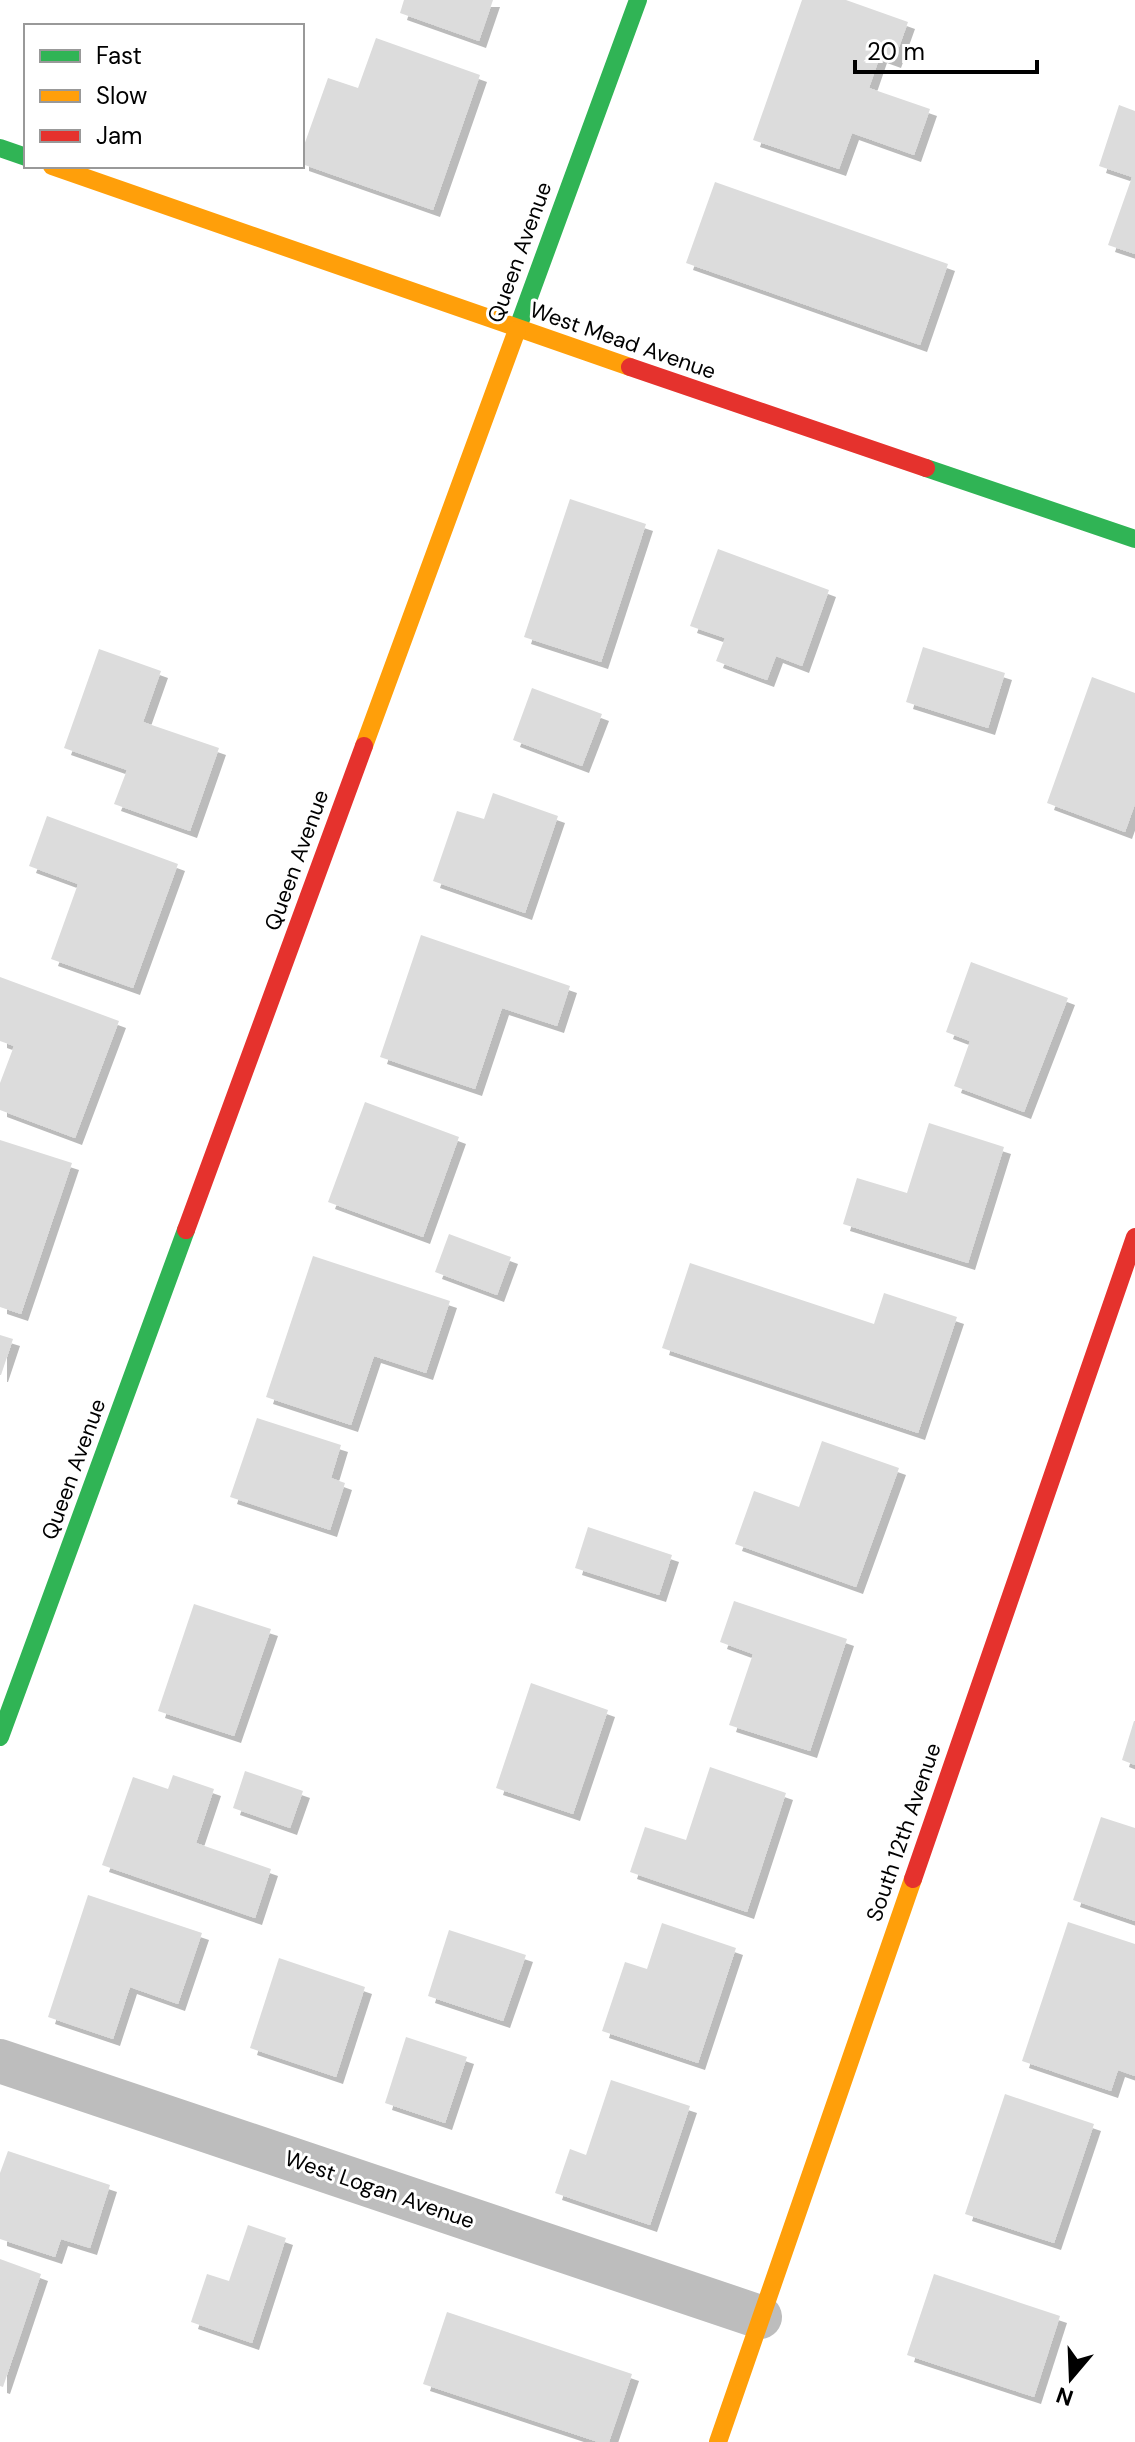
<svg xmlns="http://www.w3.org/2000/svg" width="1135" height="2442" viewBox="0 0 1135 2442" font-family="'DM Sans',sans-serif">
	<defs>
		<filter id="shadow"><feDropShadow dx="7" dy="7" stdDeviation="0" flood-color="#0004"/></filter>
	</defs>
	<rect width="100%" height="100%" fill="#fff"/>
	<g fill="#dcdcdc" filter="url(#shadow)">
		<path d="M 404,0 L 493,0 L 479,41 L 400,13 Z"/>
		<path d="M 802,0 L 846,0 L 908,22 L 894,61 L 880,56 L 869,88 L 930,109 L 914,155 L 852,133 L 839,169 L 753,140 Z"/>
		<path d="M 376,38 L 480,75 L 433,210 L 302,164 L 302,151 L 328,78 L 358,88 Z"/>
		<path d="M 1119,105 L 1135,111 L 1135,254 L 1108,245 L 1132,177 L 1099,166 Z"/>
		<path d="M 715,182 L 948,264 L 920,345 L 686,263 Z"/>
		<path d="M 570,499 L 646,524 L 601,662 L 524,637 Z"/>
		<path d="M 718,549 L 829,590 L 802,666 L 776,656 L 767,680 L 716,661 L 725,638 L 690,626 Z"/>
		<path d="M 923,647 L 1005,673 L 988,728 L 906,702 Z"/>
		<path d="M 99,649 L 161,671 L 143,722 L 219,748 L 190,831 L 114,804 L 127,770 L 64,748 Z"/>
		<path d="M 1092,677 L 1135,693 L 1135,804 L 1125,832 L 1047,803 Z"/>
		<path d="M 532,688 L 602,714 L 582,766 L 513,740 Z"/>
		<path d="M 493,793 L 558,816 L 525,913 L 433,881 L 457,811 L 484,819 Z"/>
		<path d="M 47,816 L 178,864 L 133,988 L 51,959 L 78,884 L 29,866 Z"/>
		<path d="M 421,935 L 570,986 L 557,1026 L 502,1008 L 475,1089 L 380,1057 Z"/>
		<path d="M 971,962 L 1068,998 L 1024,1112 L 954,1086 L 970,1041 L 946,1032 Z"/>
		<path d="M 0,977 L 119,1021 L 75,1138 L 0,1110 L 0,1083 L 14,1046 L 0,1041 Z"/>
		<path d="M 365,1102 L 459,1137 L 423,1237 L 328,1202 Z"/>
		<path d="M 929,1123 L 1004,1147 L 968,1263 L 843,1224 L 857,1178 L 907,1193 Z"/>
		<path d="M 0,1140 L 72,1163 L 21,1314 L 0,1307 Z"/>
		<path d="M 449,1234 L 511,1257 L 497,1295 L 435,1272 Z"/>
		<path d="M 313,1256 L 450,1301 L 426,1373 L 374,1356 L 351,1425 L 266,1397 Z"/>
		<path d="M 690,1263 L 874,1324 L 884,1293 L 957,1317 L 918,1433 L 662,1348 Z"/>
		<path d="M 0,1335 L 13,1339 L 1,1375 L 0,1375 Z"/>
		<path d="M 257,1418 L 341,1445 L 331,1478 L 345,1483 L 330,1530 L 230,1497 Z"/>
		<path d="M 822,1441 L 899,1468 L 856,1587 L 735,1544 L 754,1491 L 799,1507 Z"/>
		<path d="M 588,1527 L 672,1555 L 659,1595 L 575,1568 Z"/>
		<path d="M 734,1601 L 847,1639 L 810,1751 L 729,1725 L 753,1654 L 720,1642 Z"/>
		<path d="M 194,1604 L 271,1629 L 234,1736 L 158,1711 Z"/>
		<path d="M 531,1683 L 608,1710 L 573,1814 L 496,1788 Z"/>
		<path d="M 1134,1721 L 1135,1721 L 1135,1765 L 1122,1760 Z"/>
		<path d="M 710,1767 L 786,1793 L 747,1912 L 630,1872 L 645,1827 L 686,1840 Z"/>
		<path d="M 245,1771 L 303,1791 L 290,1828 L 233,1808 Z"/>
		<path d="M 173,1775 L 214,1789 L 196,1843 L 271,1869 L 255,1918 L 102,1865 L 133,1777 L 168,1789 Z"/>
		<path d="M 1101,1817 L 1135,1828 L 1135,1921 L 1073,1900 Z"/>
		<path d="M 88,1895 L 202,1933 L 178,2004 L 130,1987 L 113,2039 L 48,2017 Z"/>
		<path d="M 1068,1922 L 1135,1944 L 1135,2076 L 1118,2070 L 1111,2091 L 1022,2061 Z"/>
		<path d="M 662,1923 L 736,1948 L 698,2063 L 602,2031 L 625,1962 L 647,1969 Z"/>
		<path d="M 449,1930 L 526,1955 L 503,2021 L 428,1996 Z"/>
		<path d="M 279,1958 L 365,1987 L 336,2077 L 250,2048 Z"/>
		<path d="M 406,2037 L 467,2057 L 445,2123 L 385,2103 Z"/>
		<path d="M 611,2080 L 690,2106 L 650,2225 L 555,2193 L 570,2149 L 586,2155 Z"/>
		<path d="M 1005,2094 L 1094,2124 L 1054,2243 L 965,2214 Z"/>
		<path d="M 8,2151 L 110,2185 L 90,2248 L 61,2239 L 55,2257 L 0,2239 L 0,2173 Z"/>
		<path d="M 248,2225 L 286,2238 L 252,2343 L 191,2322 L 207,2274 L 229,2281 Z"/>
		<path d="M 0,2259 L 41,2274 L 3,2387 L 0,2386 Z"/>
		<path d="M 934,2274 L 1060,2316 L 1034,2397 L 907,2355 Z"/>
		<path d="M 447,2312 L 632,2374 L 609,2442 L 598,2442 L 423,2384 Z"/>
	</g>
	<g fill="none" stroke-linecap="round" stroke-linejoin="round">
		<path stroke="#bdbdbd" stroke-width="44" d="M 0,2061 L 760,2317"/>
		<g stroke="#30b455" stroke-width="18">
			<path d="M 0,148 L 26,157"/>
			<path d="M 517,330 L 638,0"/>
			<path d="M 926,468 L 1135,539"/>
			<path d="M 0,1737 L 186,1230"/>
		</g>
		<g stroke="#ff9f0a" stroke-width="18">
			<path d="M 52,166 L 630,367"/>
			<path d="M 364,746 L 517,330"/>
			<path d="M 718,2442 L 913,1879"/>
		</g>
		<g stroke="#e5322d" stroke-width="18">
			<path d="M 630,367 L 926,468"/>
			<path d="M 186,1230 L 364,746"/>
			<path d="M 913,1879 L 1135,1237"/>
		</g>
	</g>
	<g text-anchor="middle" stroke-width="6" stroke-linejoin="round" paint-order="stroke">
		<g font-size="22" fill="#000" stroke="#fff">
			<text transform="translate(519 252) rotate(-70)" y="8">Queen Avenue</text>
			<text transform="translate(623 340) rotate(19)" y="8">West Mead Avenue</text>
			<text transform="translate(296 860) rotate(-70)" y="8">Queen Avenue</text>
			<text transform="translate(73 1469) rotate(-70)" y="8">Queen Avenue</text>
			<text transform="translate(903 1832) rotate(-71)" y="8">South 12th Avenue</text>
			<text transform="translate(380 2189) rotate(19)" y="8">West Logan Avenue</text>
		</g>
	</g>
	<rect x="24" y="24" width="280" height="144" fill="#ffffff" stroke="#999999" stroke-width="2"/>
	<rect x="40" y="50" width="40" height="12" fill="#30b455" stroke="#999999" stroke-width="2"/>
	<text x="96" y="64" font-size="24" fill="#000000">Fast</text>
	<rect x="40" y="90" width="40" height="12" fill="#ff9f0a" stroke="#999999" stroke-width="2"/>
	<text x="96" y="104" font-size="24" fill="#000000">Slow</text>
	<rect x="40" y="130" width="40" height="12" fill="#e5322d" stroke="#999999" stroke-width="2"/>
	<text x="96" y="144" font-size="24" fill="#000000">Jam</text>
	<g transform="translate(1071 2378) rotate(199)" stroke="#ffffff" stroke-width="6" paint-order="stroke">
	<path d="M0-6L14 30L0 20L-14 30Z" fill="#000000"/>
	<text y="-12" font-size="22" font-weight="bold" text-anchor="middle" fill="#000000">N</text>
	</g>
	<path d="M855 60v12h182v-12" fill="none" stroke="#000000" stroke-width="4"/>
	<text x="867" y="60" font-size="24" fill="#000000" stroke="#ffffff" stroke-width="6" paint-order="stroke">20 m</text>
</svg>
